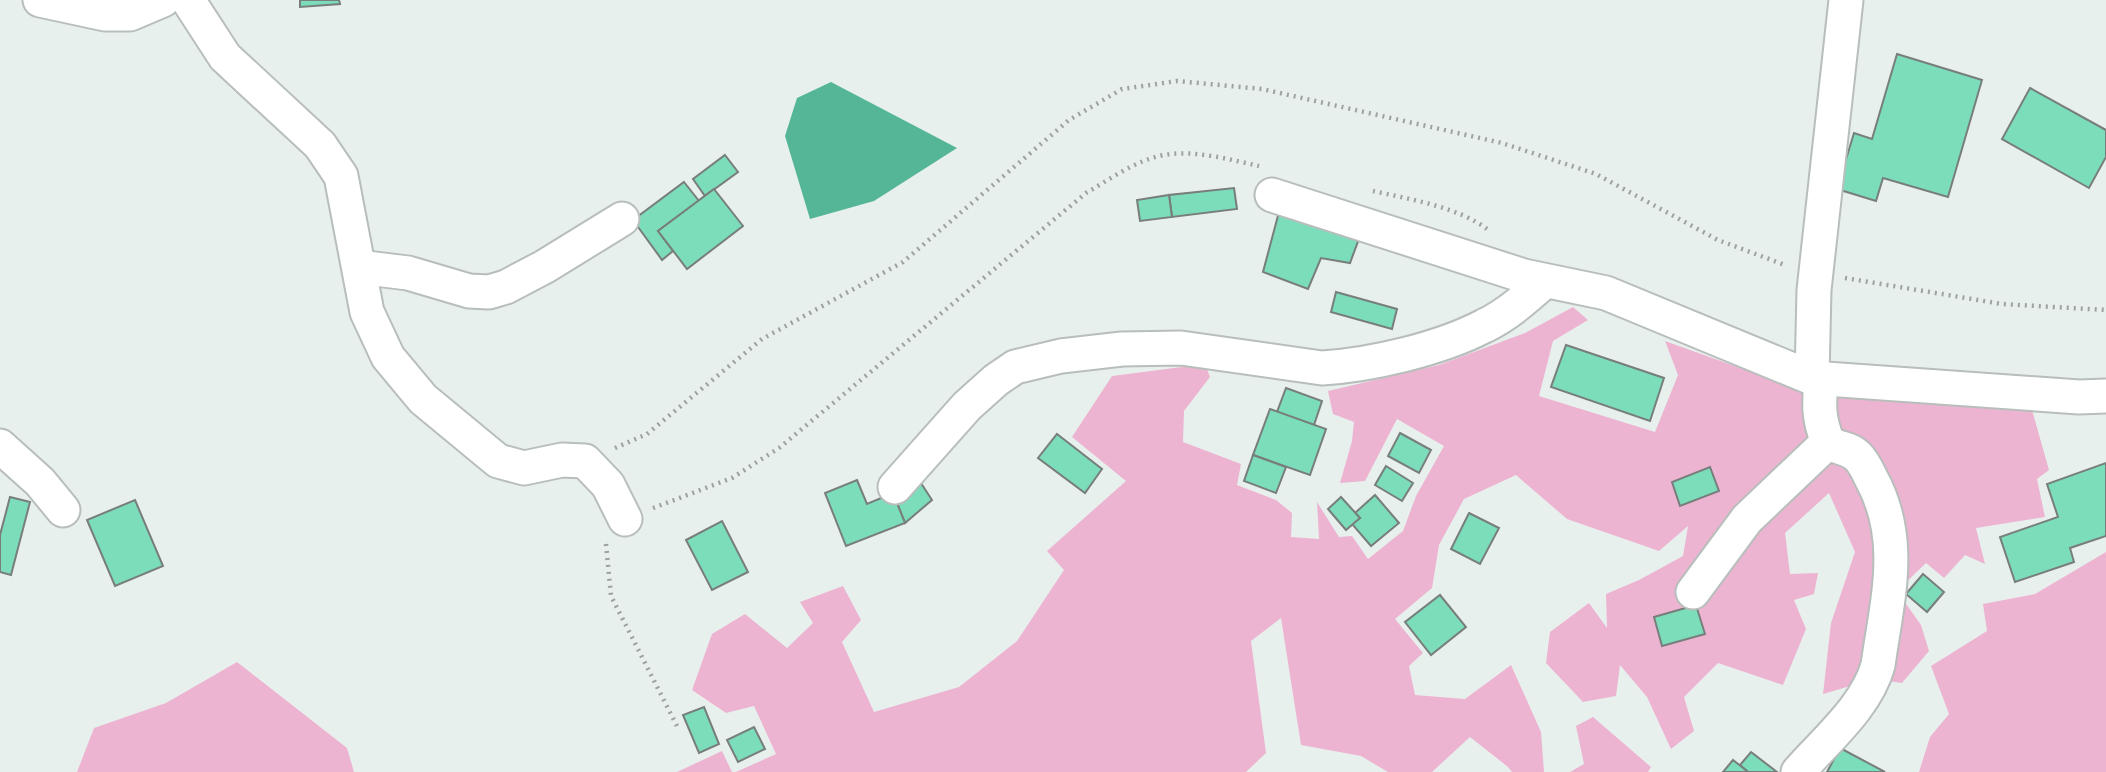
<svg xmlns="http://www.w3.org/2000/svg" width="2106" height="772" viewBox="0 0 2106 772" font-family="'Open Sans',sans-serif">
	<rect width="100%" height="100%" fill="#e8f0ed"/>
	<g fill="#edb4d2">
		<path d="M 1573,307 L 1588,320 L 1553,341 L 1539,396 L 1655,432 L 1678,375 L 1665,341 L 1799,389 L 2032,410 L 2049,470 L 2037,479 L 2045,517 L 1976,528 L 1985,564 L 1965,555 L 1944,578 L 1926,563 L 1897,591 L 1921,625 L 1929,651 L 1902,683 L 1874,679 L 1823,694 L 1831,623 L 1855,552 L 1829,493 L 1785,533 L 1790,574 L 1818,573 L 1814,594 L 1794,600 L 1806,629 L 1783,685 L 1718,663 L 1684,697 L 1694,731 L 1671,749 L 1647,697 L 1620,665 L 1616,696 L 1583,702 L 1546,663 L 1550,632 L 1589,603 L 1607,628 L 1606,594 L 1639,580 L 1683,556 L 1688,526 L 1659,551 L 1567,519 L 1516,475 L 1464,499 L 1439,545 L 1432,588 L 1395,619 L 1423,653 L 1409,666 L 1415,695 L 1465,699 L 1511,665 L 1541,732 L 1544,772 L 1512,772 L 1508,767 L 1470,737 L 1432,772 L 1388,772 L 1361,756 L 1301,745 L 1281,618 L 1251,641 L 1266,753 L 1246,772 L 736,772 L 776,754 L 754,706 L 726,713 L 692,690 L 712,634 L 745,614 L 787,648 L 813,623 L 800,602 L 843,586 L 861,620 L 842,642 L 874,712 L 959,687 L 1017,641 L 1064,570 L 1047,551 L 1126,481 L 1072,437 L 1112,376 L 1205,364 L 1210,377 L 1184,411 L 1183,442 L 1241,464 L 1237,485 L 1276,500 L 1292,513 L 1291,537 L 1319,539 L 1317,502 L 1339,537 L 1352,536 L 1368,559 L 1403,531 L 1416,496 L 1444,446 L 1397,419 L 1365,481 L 1340,483 L 1352,441 L 1354,422 L 1333,414 L 1328,391 L 1439,365 L 1525,333 Z"/>
		<path d="M 2106,552 L 2106,772 L 1919,772 L 1930,737 L 1949,714 L 1931,666 L 1987,631 L 1983,604 L 2035,594 Z"/>
		<path d="M 237,662 L 347,748 L 354,772 L 77,772 L 94,728 L 166,703 Z"/>
		<path d="M 1593,717 L 1651,767 L 1648,772 L 1570,772 L 1584,764 L 1576,726 Z"/>
		<path d="M 722,751 L 732,772 L 677,772 Z"/>
	</g>
	<path fill="#54b696" d="M 831,82 L 957,148 L 874,201 L 810,219 L 785,136 L 797,98 Z"/>
	<g fill="#7cddbb" stroke="#777e7b" stroke-width="2">
		<path d="M 300,0 L 339,0 L 340,4 L 300,7 Z"/>
		<path d="M 1897,54 L 1982,80 L 1948,197 L 1883,178 L 1876,201 L 1837,189 L 1854,133 L 1872,139 Z"/>
		<path d="M 2030,88 L 2106,130 L 2106,157 L 2089,188 L 2002,139 Z"/>
		<path d="M 725,155 L 738,172 L 705,196 L 693,179 Z"/>
		<path d="M 684,182 L 699,201 L 658,231 L 673,251 L 662,260 L 633,220 Z"/>
		<path d="M 1234,188 L 1237,209 L 1172,217 L 1169,195 Z"/>
		<path d="M 714,189 L 743,226 L 687,269 L 658,231 Z"/>
		<path d="M 1169,195 L 1172,217 L 1140,221 L 1137,200 Z"/>
		<path d="M 1280,208 L 1360,236 L 1350,263 L 1321,258 L 1308,289 L 1263,272 Z"/>
		<path d="M 1336,292 L 1397,309 L 1392,329 L 1331,312 Z"/>
		<path d="M 1566,345 L 1664,378 L 1650,421 L 1551,387 Z"/>
		<path d="M 1286,388 L 1322,401 L 1314,425 L 1277,412 Z"/>
		<path d="M 1270,409 L 1326,429 L 1310,475 L 1253,455 Z"/>
		<path d="M 1400,433 L 1431,450 L 1419,473 L 1388,456 Z"/>
		<path d="M 1057,434 L 1102,469 L 1085,493 L 1038,458 Z"/>
		<path d="M 1253,455 L 1286,467 L 1276,493 L 1244,481 Z"/>
		<path d="M 2106,463 L 2106,536 L 2070,548 L 2074,562 L 2015,582 L 2000,537 L 2058,517 L 2047,484 Z"/>
		<path d="M 1386,466 L 1413,483 L 1402,501 L 1375,485 Z"/>
		<path d="M 1710,467 L 1719,491 L 1680,506 L 1672,482 Z"/>
		<path d="M 917,477 L 932,500 L 905,523 L 893,493 Z"/>
		<path d="M 857,480 L 867,504 L 893,493 L 905,523 L 846,546 L 825,493 Z"/>
		<path d="M 1375,495 L 1399,523 L 1371,546 L 1352,524 L 1360,518 L 1355,513 Z"/>
		<path d="M 10,497 L 30,502 L 11,575 L 0,572 L 0,535 Z"/>
		<path d="M 1341,497 L 1360,518 L 1346,530 L 1328,509 Z"/>
		<path d="M 135,500 L 163,566 L 115,586 L 87,520 Z"/>
		<path d="M 1469,513 L 1499,528 L 1480,564 L 1451,549 Z"/>
		<path d="M 722,521 L 748,572 L 712,590 L 686,540 Z"/>
		<path d="M 1923,574 L 1944,592 L 1927,612 L 1906,594 Z"/>
		<path d="M 1440,595 L 1466,627 L 1431,655 L 1405,622 Z"/>
		<path d="M 1696,605 L 1705,634 L 1662,646 L 1654,617 Z"/>
		<path d="M 704,707 L 719,744 L 699,753 L 683,715 Z"/>
		<path d="M 754,727 L 765,749 L 738,762 L 727,740 Z"/>
		<path d="M 1840,748 L 1885,772 L 1827,772 Z"/>
		<path d="M 1751,752 L 1777,772 L 1745,772 L 1747,771 L 1740,765 Z"/>
		<path d="M 1733,760 L 1747,771 L 1745,772 L 1723,772 Z"/>
	</g>
	<g fill="none" stroke-linecap="round" stroke-linejoin="round">
		<defs>
			<g id="street">
				<path d="M 40,0 L 105,14 L 130,14 L 163,0"/>
				<path d="M 188,0 L 225,57 L 320,145 L 341,176 L 367,312 L 388,357 L 423,399 L 498,461 L 524,468 L 562,460 L 585,461 L 608,485 L 625,519"/>
				<path d="M 1272,195 L 1524,276 L 1606,293 L 1812,378 L 2079,397 L 2106,396"/>
				<path d="M 359,267 L 408,273 L 469,291 L 489,292 L 506,287 L 544,267 L 622,219"/>
				<path d="M 1812,378 L 1814,290 L 1846,0"/>
				<path d="M 0,446 L 40,482 L 63,510"/>
				<path d="M 895,487 L 967,406 L 996,380 L 1015,367 L 1061,356 L 1122,349 L 1181,348 L 1322,368 C 1371,365 1440,349 1484,326 C 1507,315 1526,298 1545,281"/>
				<path d="M 1693,592 L 1747,519 L 1828,442"/>
				<path d="M 1798,772 C 1826,740 1867,706 1878,665 C 1887,600 1905,539 1871,478 C 1868,472 1865,465 1860,459 C 1851,447 1839,450 1828,442 C 1818,419 1819,404 1821,379"/>
			</g>
		</defs>
		<use href="#street" stroke="#b7bebb" stroke-width="37"/>
		<g stroke="#9ca2a0" stroke-width="4.5" stroke-dasharray="2 5" stroke-linecap="butt">
			<path d="M 1373,191 C 1409,199 1458,207 1487,229"/>
			<path d="M 1845,278 L 2002,304 L 2106,310"/>
			<path d="M 615,448 L 647,434 L 762,339 L 903,262 L 1069,120 L 1122,89 L 1177,81 L 1262,89 L 1502,143 L 1596,174 L 1718,240 L 1785,265"/>
			<path d="M 653,508 L 732,478 L 779,448 L 1086,193 C 1112,178 1140,157 1171,154 C 1199,151 1232,160 1259,166"/>
			<path d="M 606,544 L 611,596 L 679,730"/>
		</g>
		<use href="#street" stroke="#fff" stroke-width="33"/>
	</g>
</svg>
